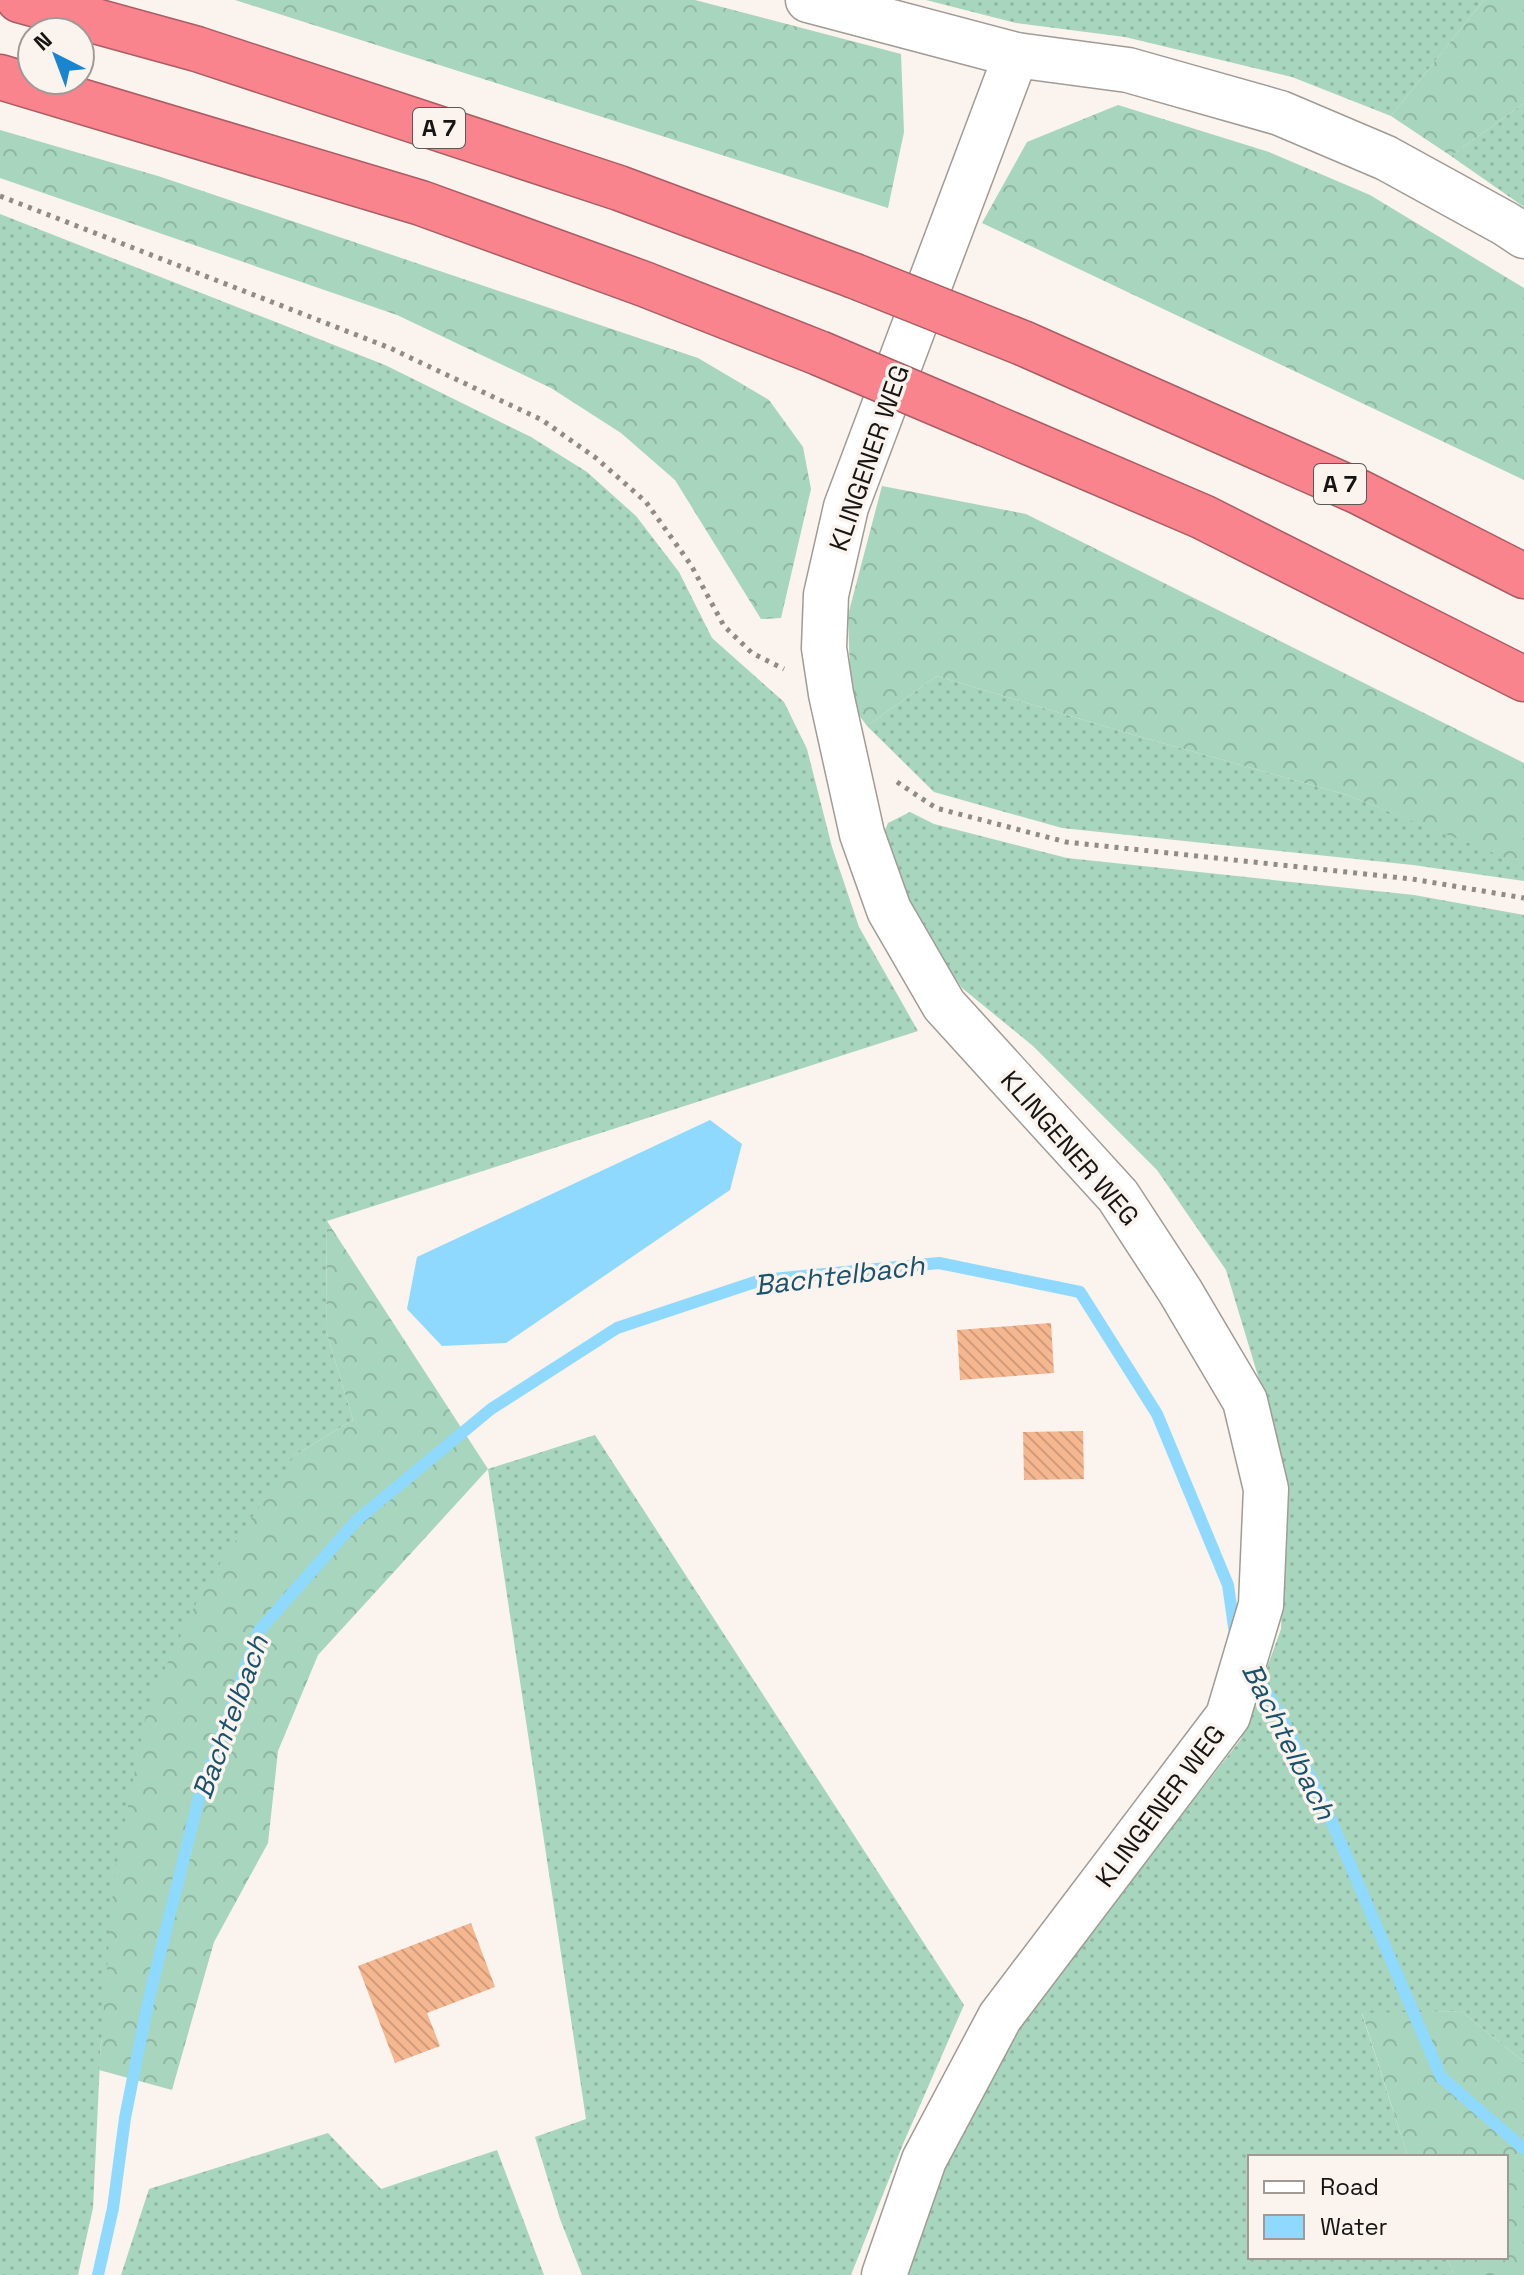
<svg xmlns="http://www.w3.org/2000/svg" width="1524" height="2275" viewBox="0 0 1524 2275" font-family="'Space Grotesk',sans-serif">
	<defs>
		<pattern id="grass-dots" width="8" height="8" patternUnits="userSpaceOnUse" patternTransform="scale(2)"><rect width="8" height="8" fill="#a7d5bd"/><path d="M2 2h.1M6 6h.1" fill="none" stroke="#8fb6a2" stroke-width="1.8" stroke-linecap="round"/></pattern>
		<pattern id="forest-crowns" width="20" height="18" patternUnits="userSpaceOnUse" patternTransform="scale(2)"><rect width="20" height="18" fill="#a7d5bd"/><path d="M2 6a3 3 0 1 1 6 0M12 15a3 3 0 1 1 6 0" fill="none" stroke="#8fb6a2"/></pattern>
		<pattern id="building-back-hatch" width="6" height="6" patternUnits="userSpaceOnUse" patternTransform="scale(2)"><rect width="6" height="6" fill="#f5b790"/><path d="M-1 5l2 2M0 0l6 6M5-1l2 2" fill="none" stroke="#d19c7b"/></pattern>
	</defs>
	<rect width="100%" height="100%" fill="#faf3ee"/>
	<g fill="url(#grass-dots)">
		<path d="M 926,0 L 1484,0 L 1391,116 L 1292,77 L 1125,37 L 1016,23 Z"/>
		<path d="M 1524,103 L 1524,207 L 1451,156 Z"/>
		<path d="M 0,214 L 385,365 L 531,437 L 587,472 L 636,516 L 679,572 L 712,638 L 784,702 L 807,749 L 832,847 L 859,927 L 918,1031 L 327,1221 L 326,1331 L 353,1420 L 295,1455 L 101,2041 L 93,2208 L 78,2275 L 0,2275 Z"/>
		<path d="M 937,676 L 1134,735 L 1344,794 L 1524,864 L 1524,881 L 1413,865 L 1062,828 L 934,792 L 867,726 Z"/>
		<path d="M 910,812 L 934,824 L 1067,858 L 1414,895 L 1524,915 L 1524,2062 L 1461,2011 L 1362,2014 L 1408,2157 L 1250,2157 L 1250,2257 L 1446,2257 L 1454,2275 L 903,2275 L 942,2166 L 1013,2032 L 1241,1739 L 1281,1629 L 1286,1488 L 1264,1396 L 1226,1270 L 1157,1170 L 1033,1046 L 962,988 L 901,901 L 880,841 L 888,823 Z"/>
		<path d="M 595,1435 L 964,2005 L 903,2144 L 851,2275 L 582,2275 L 560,2219 L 535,2137 L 586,2119 L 488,1469 Z"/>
		<path d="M 328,2133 L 381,2189 L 497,2150 L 544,2275 L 121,2275 L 149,2189 Z"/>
	</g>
	<g fill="url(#forest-crowns)">
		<path d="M 235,0 L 695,0 L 901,54 L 904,132 L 888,208 Z"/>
		<path d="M 1484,0 L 1524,0 L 1524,103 L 1451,156 L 1391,116 Z"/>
		<path d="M 1118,105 L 1269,152 L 1370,195 L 1524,288 L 1524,480 L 982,223 L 1027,142 Z"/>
		<path d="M 0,130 L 158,176 L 698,358 L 769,400 L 803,447 L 811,489 L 781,618 L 761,619 L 675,480 L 621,433 L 551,388 L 397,315 L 0,178 Z"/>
		<path d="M 882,486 L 1026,514 L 1524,763 L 1524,865 L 1344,794 L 1134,735 L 937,676 L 867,726 L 851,704 L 848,615 Z"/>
		<path d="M 327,1221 L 488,1469 L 318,1655 L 278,1751 L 268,1843 L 214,1942 L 172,2090 L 99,2070 L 114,1878 L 148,1704 L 204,1587 L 295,1455 L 353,1420 L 326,1331 Z"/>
		<path d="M 1461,2011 L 1524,2062 L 1524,2275 L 1454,2275 L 1446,2257 L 1506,2257 L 1506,2157 L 1408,2157 L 1362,2013 Z"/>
	</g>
	<path fill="#90d9fe" d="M 710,1120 L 742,1144 L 730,1190 L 506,1343 L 442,1346 L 407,1309 L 417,1257 Z"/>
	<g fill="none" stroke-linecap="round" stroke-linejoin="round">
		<g stroke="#90d9fe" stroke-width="12">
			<path d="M 1254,1671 L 1283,1720 L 1328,1813 L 1441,2077 L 1524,2149"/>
			<path d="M 98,2275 L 113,2208 L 125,2118 L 149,1998 L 198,1801 L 259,1631 L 357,1520 L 491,1409 L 617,1328 L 761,1280 L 939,1263 L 1080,1292 L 1157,1414 L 1228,1585 L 1235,1634"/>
		</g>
	</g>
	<g fill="url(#building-back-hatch)">
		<path d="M 1051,1323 L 1054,1373 L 960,1380 L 957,1330 Z"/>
		<path d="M 1083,1431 L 1084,1479 L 1024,1480 L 1023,1432 Z"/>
		<path d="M 471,1923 L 495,1987 L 427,2013 L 440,2046 L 395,2063 L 358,1966 Z"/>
	</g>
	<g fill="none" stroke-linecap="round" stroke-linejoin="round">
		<defs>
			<g id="street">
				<path d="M 808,0 L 1016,55 L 1128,70 L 1280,113 L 1386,158 L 1506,224 L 1524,236"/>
				<path d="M 884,2275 L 924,2160 L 1000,2017 L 1228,1716 L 1261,1605 L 1266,1489 L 1245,1401 L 1180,1291 L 1118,1196 L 944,1005 L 889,910 L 862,834 L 831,694 L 824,648 L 826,595 L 846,507 L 1016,55"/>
			</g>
			<g id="highway">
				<path d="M 19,0 L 197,49 L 619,188 L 852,275"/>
				<path d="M 0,77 L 421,203 L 644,284 L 819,353"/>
				<path d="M 1025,344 L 1359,492 L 1524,576"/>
				<path d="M 986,424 L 1203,517 L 1524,679"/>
			</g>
		</defs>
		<use href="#street" stroke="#a19b96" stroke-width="47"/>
		<use href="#highway" stroke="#aa5d63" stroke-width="47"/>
		<g stroke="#8f8b87" stroke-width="5" stroke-dasharray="4 6" stroke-linecap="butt">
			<path d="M 0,196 L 390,348 L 542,420 L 596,458 L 646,502 L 691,565 L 724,626 L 752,653 L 784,669"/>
			<path d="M 897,782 L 936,808 L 1066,842 L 1412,879 L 1524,898"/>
		</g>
		<use href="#street" stroke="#fff" stroke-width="44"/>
		<use href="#highway" stroke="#f9848e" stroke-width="44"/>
		<defs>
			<g id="highway-bridge">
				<path d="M 852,275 L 1025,344"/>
				<path d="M 819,353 L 986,424"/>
			</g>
		</defs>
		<use href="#highway-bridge" stroke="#aa5d63" stroke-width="47" stroke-linecap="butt"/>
		<use href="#highway-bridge" stroke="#f9848e" stroke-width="44"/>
	</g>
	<g text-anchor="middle" stroke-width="7" stroke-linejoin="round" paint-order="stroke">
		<g fill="#faf3ee" stroke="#5b5855" stroke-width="2">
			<rect x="413" y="108" width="52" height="40" rx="6"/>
			<rect x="1314" y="464" width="52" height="40" rx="6"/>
		</g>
		<g font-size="24" font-weight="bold" fill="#171513">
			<text x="439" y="136">A 7</text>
			<text x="1340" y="492">A 7</text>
		</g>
		<g font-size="26" fill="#171513" stroke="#faf3ee">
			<text transform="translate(869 458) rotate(-71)" y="9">KLINGENER WEG</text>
			<text transform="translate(1070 1148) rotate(49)" y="9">KLINGENER WEG</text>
			<text transform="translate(1160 1806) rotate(-53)" y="9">KLINGENER WEG</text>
		</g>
		<g font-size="28" font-style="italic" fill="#19526c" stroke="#faf3ee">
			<text transform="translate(839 1275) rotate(-7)" y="10">Bachtelbach</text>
			<text transform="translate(230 1717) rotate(-70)" y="10">Bachtelbach</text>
			<text transform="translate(1289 1741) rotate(63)" y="10">Bachtelbach</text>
		</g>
	</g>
	<rect x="1248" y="2155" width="260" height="104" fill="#faf3ee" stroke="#9f9a96" stroke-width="2"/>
	<rect x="1264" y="2181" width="40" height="12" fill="#ffffff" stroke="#9f9a96" stroke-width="2"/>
	<text x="1320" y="2195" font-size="24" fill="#171513">Road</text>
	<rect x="1264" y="2215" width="40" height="24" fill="#90d9fe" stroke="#9f9a96" stroke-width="2"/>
	<text x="1320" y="2235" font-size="24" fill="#171513">Water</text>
	<g transform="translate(56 56) rotate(318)"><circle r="38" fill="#faf3ee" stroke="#9f9a96" stroke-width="2"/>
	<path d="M0-6L14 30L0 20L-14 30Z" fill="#1a85cf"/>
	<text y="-12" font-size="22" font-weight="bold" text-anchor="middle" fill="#171513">N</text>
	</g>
</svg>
